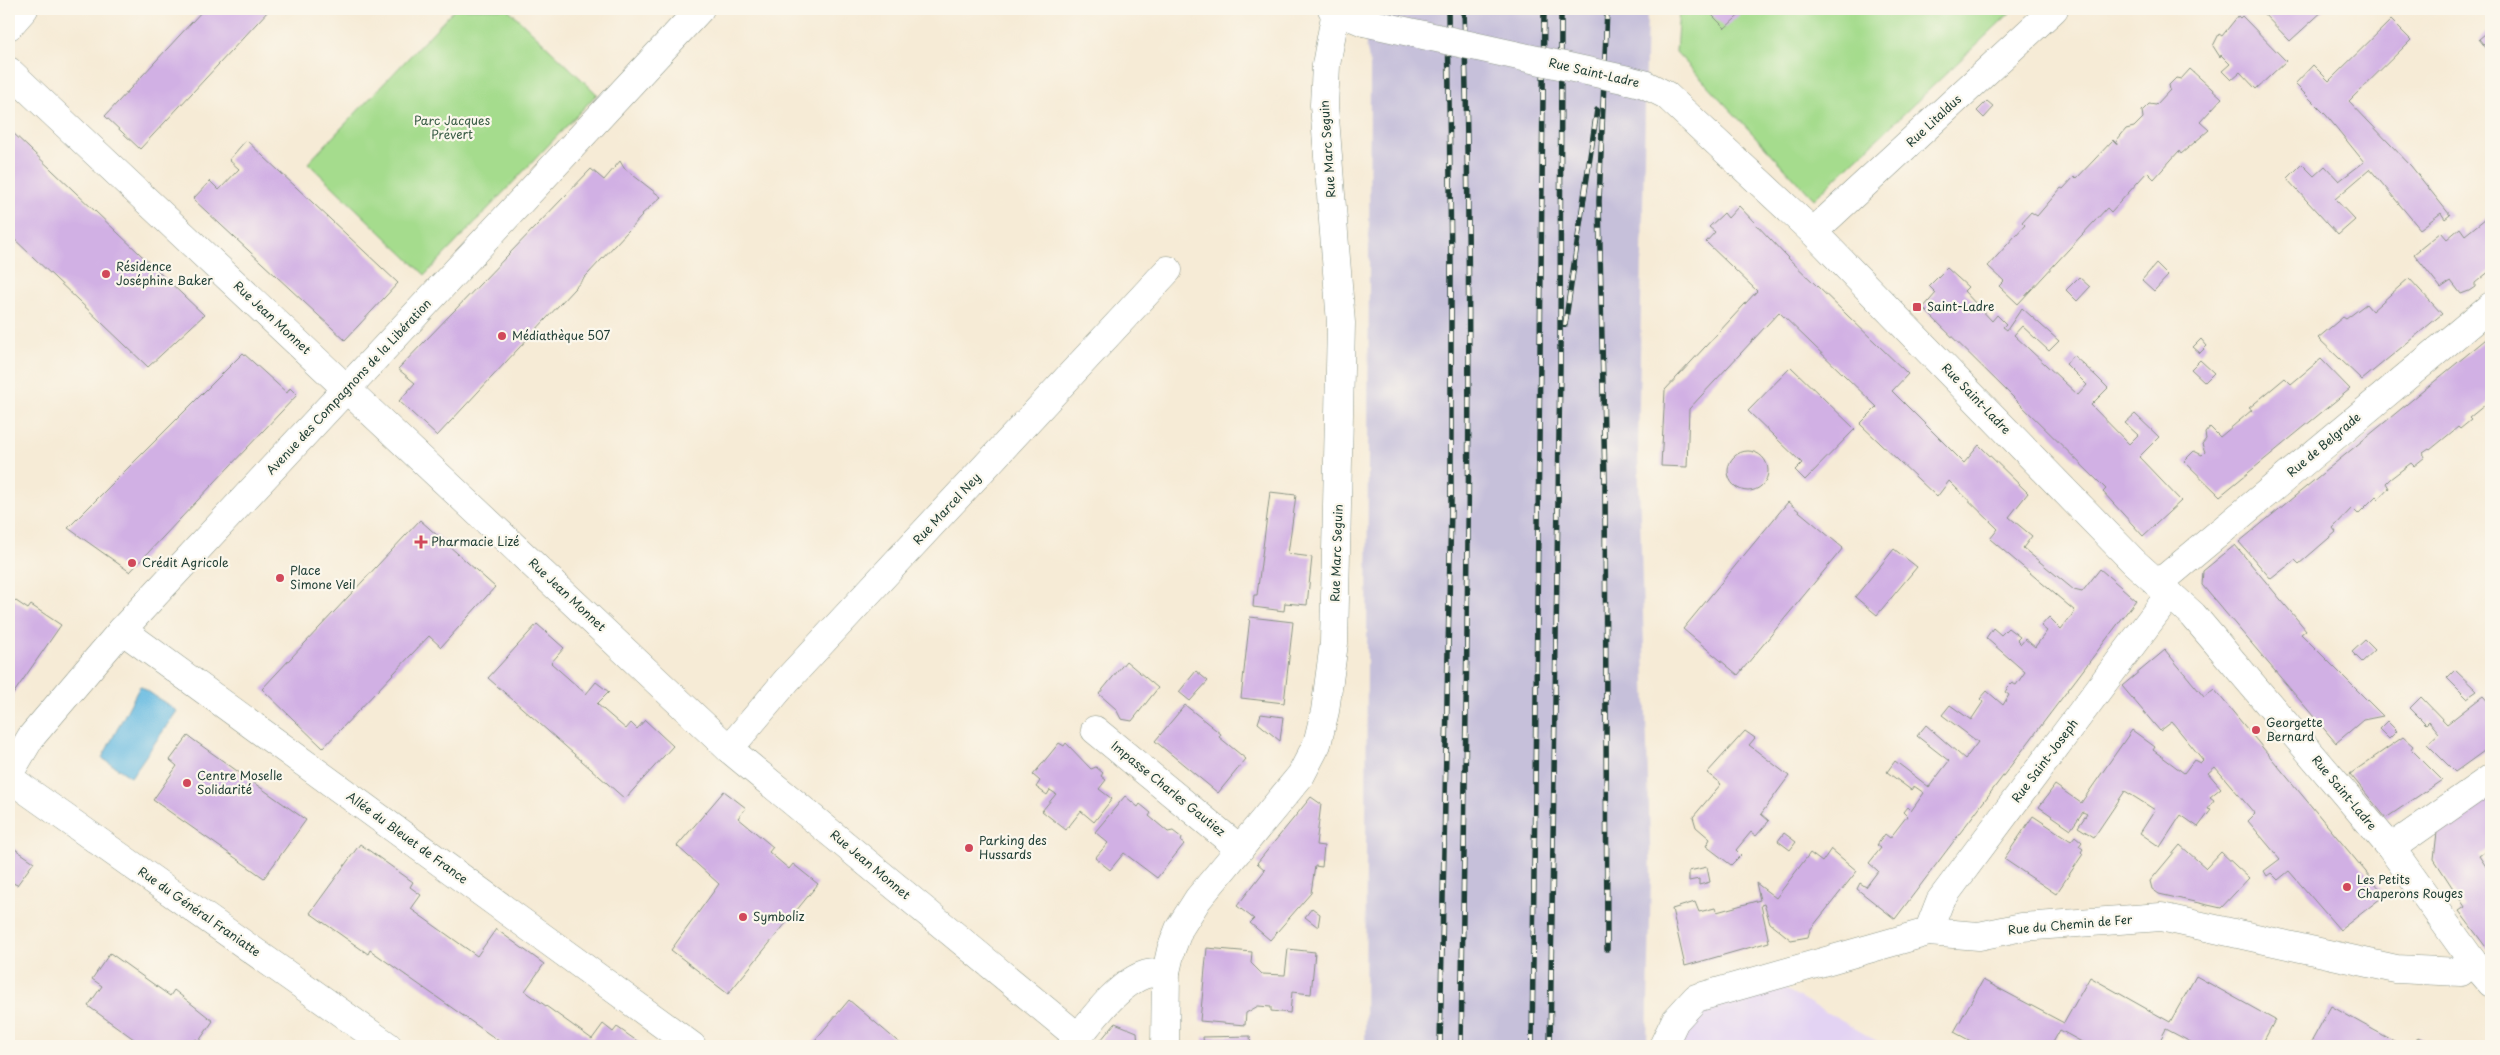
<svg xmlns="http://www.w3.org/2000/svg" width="2500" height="1055" viewBox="0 0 2500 1055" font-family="'Playpen Sans',sans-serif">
	<rect width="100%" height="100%" fill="#fbf7ec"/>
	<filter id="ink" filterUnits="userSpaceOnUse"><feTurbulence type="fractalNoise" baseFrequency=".02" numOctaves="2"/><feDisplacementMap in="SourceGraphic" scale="10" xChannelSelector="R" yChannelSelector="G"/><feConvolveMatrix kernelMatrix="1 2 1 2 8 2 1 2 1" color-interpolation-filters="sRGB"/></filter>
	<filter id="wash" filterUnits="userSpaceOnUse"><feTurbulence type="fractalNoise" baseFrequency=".0096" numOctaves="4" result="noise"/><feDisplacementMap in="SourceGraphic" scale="20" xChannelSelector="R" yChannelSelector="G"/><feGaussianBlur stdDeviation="1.12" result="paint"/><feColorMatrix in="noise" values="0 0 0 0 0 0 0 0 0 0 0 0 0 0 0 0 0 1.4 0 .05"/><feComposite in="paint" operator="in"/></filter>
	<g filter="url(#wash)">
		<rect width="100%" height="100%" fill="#f6ebd6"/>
		<path fill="#e3d3f3" d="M 1776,984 L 1886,1046 L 1673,1046 L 1702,1005 Z"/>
		<path fill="#c6c0da" d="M 1359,9 L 1647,9 L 1638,452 L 1651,875 L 1647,1046 L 1365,1046 L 1370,65 Z"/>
		<g fill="#a5dc8d" stroke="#628c60">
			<path d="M 455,9 L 508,9 L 597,94 L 425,275 L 308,163 Z"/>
			<path d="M 1679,9 L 2014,9 L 1814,199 L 1676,52 Z"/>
		</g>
		<path fill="#65bae1" stroke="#427c8a" d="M 140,686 L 177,711 L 131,777 L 102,758 Z"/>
		<g id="blocks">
			<g fill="#d1b0e4">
				<path d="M 204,9 L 270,9 L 140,149 L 105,116 Z"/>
				<path d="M 1706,9 L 1743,9 L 1745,10 L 1725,28 Z"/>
				<path d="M 2259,9 L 2325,9 L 2290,41 Z"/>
				<path d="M 2238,16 L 2240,18 L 2242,16 L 2286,61 L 2256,89 L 2240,72 L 2231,80 L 2222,71 L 2230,64 L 2221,55 L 2220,57 L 2213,46 L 2219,34 L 2222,36 Z"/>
				<path d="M 2391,20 L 2411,40 L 2349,101 L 2411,166 L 2450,215 L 2445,219 L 2441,213 L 2420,229 L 2370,169 L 2335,199 L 2355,220 L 2338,235 L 2287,179 L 2302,164 L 2314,176 L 2325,166 L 2339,181 L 2364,162 L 2326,115 L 2295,84 L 2313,65 L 2329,81 Z"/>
				<path d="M 2491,29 L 2491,54 L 2479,39 Z"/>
				<path d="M 2190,69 L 2222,98 L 2200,122 L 2209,130 L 2181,154 L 2179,151 L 2154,179 L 2147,172 L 2111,212 L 2107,208 L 2018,304 L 1999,286 L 2004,281 L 1988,266 L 2025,225 L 2022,222 L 2031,212 L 2037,216 L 2061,188 L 2063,189 L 2074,177 L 2076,179 L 2113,140 L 2118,145 L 2117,140 L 2126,129 L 2134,127 L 2143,118 L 2142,111 L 2149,104 L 2156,105 L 2170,90 L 2169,85 L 2176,78 L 2181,79 Z"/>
				<path d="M 1987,101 L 1994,107 L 1984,118 L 1977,111 Z"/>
				<path d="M 9,129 L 204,315 L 148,367 L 9,234 Z"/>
				<path d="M 246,140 L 398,283 L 345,340 L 193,199 L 210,181 L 219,190 L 239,169 L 229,160 Z"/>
				<path d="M 620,161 L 624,168 L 661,197 L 641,215 L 642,216 L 437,436 L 399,401 L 415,383 L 398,369 L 591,169 L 604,180 Z"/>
				<path d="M 1739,206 L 1786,256 L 1908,374 L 1892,391 L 1964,463 L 1979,445 L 2028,493 L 2009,517 L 2032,536 L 2023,548 L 2074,590 L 2082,592 L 2100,569 L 2136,600 L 1895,919 L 1857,889 L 1860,883 L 1866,887 L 1878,871 L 1869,863 L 1881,848 L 1877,845 L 1885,834 L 1890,838 L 1907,816 L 1903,812 L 1907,807 L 1911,811 L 1924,793 L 1914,786 L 1911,790 L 1887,772 L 1895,761 L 1929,787 L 1949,761 L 1917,736 L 1926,725 L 1965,759 L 1978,742 L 1942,715 L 1950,705 L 1971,720 L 1983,702 L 1980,699 L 1987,691 L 2003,705 L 2009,695 L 2005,692 L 2008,687 L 2012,683 L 2016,685 L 2025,672 L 1986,638 L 1993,628 L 2001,635 L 2008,628 L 2020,637 L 2017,640 L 2021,644 L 2025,639 L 2035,647 L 2047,631 L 2041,626 L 2049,617 L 2061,629 L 2075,611 L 1990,539 L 1998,529 L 1949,481 L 1937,497 L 1860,424 L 1877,407 L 1779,312 L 1689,409 L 1687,467 L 1661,466 L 1665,390 L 1757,291 L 1706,242 L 1715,232 L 1709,227 L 1724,213 L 1728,218 Z"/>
				<path d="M 2491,214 L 2491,270 L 2475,283 L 2475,287 L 2469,291 L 2461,294 L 2451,281 L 2441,288 L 2414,254 L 2441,232 L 2447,239 L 2460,228 L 2465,235 Z"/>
				<path d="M 2156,264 L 2168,276 L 2154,291 L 2142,280 Z"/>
				<path d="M 1947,268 L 1968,287 L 1964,291 L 1992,321 L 1997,315 L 2006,324 L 2003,327 L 2007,330 L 2022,308 L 2059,341 L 2049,351 L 2022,326 L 2014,335 L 2078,395 L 2087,385 L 2066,364 L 2073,355 L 2096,376 L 2108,388 L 2091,405 L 2129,444 L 2138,435 L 2125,423 L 2135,414 L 2159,437 L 2139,457 L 2181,501 L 2143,536 L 2103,492 L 2106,489 L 1923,308 L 1936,293 L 1929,286 Z"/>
				<path d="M 2079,277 L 2090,287 L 2077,301 L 2066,290 Z"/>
				<path d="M 2409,278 L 2442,314 L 2362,380 L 2318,338 L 2343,317 L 2346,319 L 2366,304 L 2372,311 Z"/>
				<path d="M 2491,335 L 2491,400 L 2469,418 L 2471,420 L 2460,429 L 2458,427 L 2430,450 L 2429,449 L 2423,453 L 2425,457 L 2414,466 L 2411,463 L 2390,479 L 2386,483 L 2389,488 L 2379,499 L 2376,496 L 2358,514 L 2352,508 L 2333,528 L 2336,532 L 2299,564 L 2295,560 L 2271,579 L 2239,542 Z"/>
				<path d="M 2201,339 L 2207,346 L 2200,353 L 2193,347 Z"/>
				<path d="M 243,353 L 287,393 L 290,388 L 297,395 L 130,572 L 68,528 Z"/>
				<path d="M 2321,359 L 2350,389 L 2220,496 L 2184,461 L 2194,451 L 2202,455 L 2205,452 L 2202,444 L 2206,439 L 2205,433 L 2210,427 L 2220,437 L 2252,410 L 2249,408 L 2285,378 L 2291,384 Z"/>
				<path d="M 2200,360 L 2214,373 L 2205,382 L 2191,369 Z"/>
				<path d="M 1791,367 L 1855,429 L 1805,480 L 1795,470 L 1802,463 L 1748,411 Z"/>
				<circle cx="1748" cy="471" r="20"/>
				<path d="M 1270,492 L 1296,495 L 1288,554 L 1312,557 L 1307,605 L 1285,603 L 1284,611 L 1253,607 L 1254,595 L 1257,595 Z"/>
				<path d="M 1788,502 L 1843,548 L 1738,675 L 1683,629 Z"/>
				<path d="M 420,520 L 495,587 L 441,647 L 429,636 L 323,748 L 262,689 Z"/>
				<path d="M 2235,545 L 2306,630 L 2301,634 L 2383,716 L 2363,720 L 2336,743 L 2202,585 L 2203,571 Z"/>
				<path d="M 1894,549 L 1917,567 L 1877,615 L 1855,597 Z"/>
				<path d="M 10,597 L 28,609 L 31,605 L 61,625 L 11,697 L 9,696 Z"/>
				<path d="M 1250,617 L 1293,622 L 1284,703 L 1241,698 Z"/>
				<path d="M 537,624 L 564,648 L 551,663 L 586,694 L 596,682 L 609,692 L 597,704 L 626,729 L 631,723 L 637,729 L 645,720 L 673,746 L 625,799 L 488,678 Z"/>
				<path d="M 2365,640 L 2375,650 L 2362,662 L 2352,652 Z"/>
				<path d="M 2165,650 L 2204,697 L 2214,689 L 2385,895 L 2340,930 L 2289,871 L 2278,880 L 2271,873 L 2267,876 L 2264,871 L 2280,859 L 2248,821 L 2255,814 L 2215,767 L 2208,773 L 2221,788 L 2210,797 L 2214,800 L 2208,809 L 2211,810 L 2198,827 L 2181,815 L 2160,847 L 2140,833 L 2155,810 L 2125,791 L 2094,837 L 2078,827 L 2087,814 L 2083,812 L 2071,829 L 2039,807 L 2055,785 L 2081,803 L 2132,730 L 2155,747 L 2153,750 L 2184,773 L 2194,760 L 2200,763 L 2203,760 L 2172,722 L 2160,731 L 2122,686 Z"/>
				<path d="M 1126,661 L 1158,688 L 1132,721 L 1121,719 L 1116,709 L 1099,694 Z"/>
				<path d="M 2455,670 L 2477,691 L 2467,698 L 2447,678 Z"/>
				<path d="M 1196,671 L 1208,681 L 1190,701 L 1179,692 Z"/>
				<path d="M 2483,696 L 2491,705 L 2491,746 L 2455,772 L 2427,744 L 2439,733 L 2429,721 L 2426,724 L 2410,708 L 2421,697 L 2447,724 Z"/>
				<path d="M 1185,705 L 1221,734 L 1219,737 L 1246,759 L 1218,793 L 1155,741 Z"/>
				<path d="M 1261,714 L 1283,717 L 1280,741 L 1258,723 Z"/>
				<path d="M 2387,721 L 2397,731 L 2389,739 L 2379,729 Z"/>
				<path d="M 1745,731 L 1755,738 L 1749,745 L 1789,776 L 1761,814 L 1769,821 L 1756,836 L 1751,832 L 1736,850 L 1741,855 L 1731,865 L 1706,846 L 1710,839 L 1696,827 L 1693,817 L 1721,784 L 1707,773 Z"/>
				<path d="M 188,736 L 306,820 L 264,878 L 153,800 L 177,766 L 170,760 Z"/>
				<path d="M 2403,737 L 2413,746 L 2411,749 L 2442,780 L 2386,818 L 2350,774 Z"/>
				<path d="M 1059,743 L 1064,746 L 1066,743 L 1091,769 L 1096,767 L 1103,773 L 1101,776 L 1106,780 L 1099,789 L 1112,799 L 1094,822 L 1081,811 L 1066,830 L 1042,811 L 1056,794 L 1050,790 L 1047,795 L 1036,787 L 1040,781 L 1033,775 Z"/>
				<path d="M 724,791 L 746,808 L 738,818 L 773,847 L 769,852 L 789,869 L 793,864 L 818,884 L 728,994 L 671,950 L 719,884 L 677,846 Z"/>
				<path d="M 2491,795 L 2491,847 L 2479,856 L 2491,874 L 2491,954 L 2459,911 L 2465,907 L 2434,859 L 2437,832 Z"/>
				<path d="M 1125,796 L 1138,807 L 1140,804 L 1151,813 L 1149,816 L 1168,832 L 1173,831 L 1182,838 L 1181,842 L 1184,844 L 1157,878 L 1124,853 L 1110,870 L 1095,858 L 1108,843 L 1095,832 Z"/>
				<path d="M 1311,797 L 1321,804 L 1316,845 L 1324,846 L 1322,867 L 1315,866 L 1311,893 L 1270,940 L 1250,923 L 1254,919 L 1237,906 L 1265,870 L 1257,863 Z"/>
				<path d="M 2033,816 L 2071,841 L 2075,836 L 2082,842 L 2079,846 L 2083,849 L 2081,852 L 2083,854 L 2056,894 L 2004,859 Z"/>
				<path d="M 1784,833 L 1796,842 L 1790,850 L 1778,841 Z"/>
				<path d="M 360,844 L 413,882 L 410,887 L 421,895 L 411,909 L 477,956 L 496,929 L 544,964 L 525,991 L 592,1039 L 603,1024 L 613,1032 L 617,1027 L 644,1046 L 506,1046 L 370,950 L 368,954 L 310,913 Z"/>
				<path d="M 9,845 L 34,862 L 17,885 L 13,883 L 9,889 Z"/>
				<path d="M 2180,845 L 2206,868 L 2221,852 L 2249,878 L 2221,908 L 2159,894 L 2152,889 L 2150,881 Z"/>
				<path d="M 1831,849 L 1857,871 L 1810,930 L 1808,937 L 1791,940 L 1770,923 L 1764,904 L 1761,905 L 1769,942 L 1685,966 L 1672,909 L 1695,902 L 1699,912 L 1715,908 L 1717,912 L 1760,900 L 1756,883 L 1776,898 L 1810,853 L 1822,862 Z"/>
				<path d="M 1707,867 L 1710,882 L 1699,885 L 1699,879 L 1689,881 L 1689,871 Z"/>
				<path d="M 1312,908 L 1320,914 L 1318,927 L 1305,917 Z"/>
				<path d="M 1207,948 L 1252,952 L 1251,963 L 1262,974 L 1285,975 L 1288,949 L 1315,952 L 1311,994 L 1292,992 L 1290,1013 L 1271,1011 L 1271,1007 L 1258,1006 L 1246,1013 L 1245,1025 L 1200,1021 Z"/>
				<path d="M 110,953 L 170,996 L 174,990 L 213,1021 L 199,1041 L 196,1039 L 191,1046 L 134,1046 L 138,1042 L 88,1006 L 102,986 L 92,979 Z"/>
				<path d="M 2196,976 L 2275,1020 L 2261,1046 L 2198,1046 L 2166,1029 L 2157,1046 L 2089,1046 L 2060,1030 L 2051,1046 L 1980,1046 L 1954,1032 L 1983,980 L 2064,1023 L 2090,977 L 2170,1022 Z"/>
				<path d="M 849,1000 L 903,1046 L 810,1046 Z"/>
				<path d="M 2331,1006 L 2361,1023 L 2403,1046 L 2309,1046 Z"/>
				<path d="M 1115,1023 L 1137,1032 L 1138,1046 L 1096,1046 Z"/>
				<path d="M 1250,1036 L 1251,1046 L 1204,1046 L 1203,1037 Z"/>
				<path d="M 2418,1037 L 2434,1046 L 2413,1046 Z"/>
			</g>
		</g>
	</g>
	<g filter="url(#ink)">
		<use href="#blocks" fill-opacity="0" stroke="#8a9485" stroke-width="1"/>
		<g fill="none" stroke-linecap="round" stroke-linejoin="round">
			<defs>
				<g id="minor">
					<path d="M 9,26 L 24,9"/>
					<path d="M 9,71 L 729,749 L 1078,1037"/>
					<path d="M 1813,232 L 2054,9"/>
					<path d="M 2158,584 L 2491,306"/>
					<path d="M 122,630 L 692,1046"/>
					<path d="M 1095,730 L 1240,849"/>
					<path d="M 729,749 L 787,680 L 1168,270"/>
					<path d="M 9,774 L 31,737 L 122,630 L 700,9"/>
					<path d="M 2391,848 L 2491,778"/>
					<path d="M 1928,932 L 1940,901 L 2170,594"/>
					<path d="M 1071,1046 C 1089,1024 1118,982 1147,974 C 1153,973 1160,973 1166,972"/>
					<path d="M 1165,1046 L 1166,972 L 1171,950 L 1179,929 L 1198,899 L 1301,775 L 1317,744 L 1325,711 L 1334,643 L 1341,323 L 1324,105 L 1326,65 L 1336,11"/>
					<path d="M 1663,1046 L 1675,1021 L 1696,998 L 1928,932 L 1979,936 L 2022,927 L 2161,917 L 2396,969 L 2461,972 L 2473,962"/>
				</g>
				<g id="tertiary">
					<path d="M 1332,9 L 1364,22"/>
					<path d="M 1628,80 L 1644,84 L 1666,95 L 1813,232 L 2134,562 L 2193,615 L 2391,848 L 2473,962 L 2491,983"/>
				</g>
				<path id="secondary" d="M 9,778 L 388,1046"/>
			</defs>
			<use href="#minor" stroke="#8a9485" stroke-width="29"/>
			<use href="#tertiary" stroke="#8a9485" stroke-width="29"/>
			<use href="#secondary" stroke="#8a9485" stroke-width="29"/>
			<use href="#minor" stroke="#fff" stroke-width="28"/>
			<use href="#tertiary" stroke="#fff" stroke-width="28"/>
			<use href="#secondary" stroke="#fff" stroke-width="28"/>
			<defs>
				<g id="rail">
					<path d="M 1607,9 L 1599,201 L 1605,482 L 1607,949"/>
					<path d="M 1565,325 L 1597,110"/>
					<path d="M 1440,1046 L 1451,505 L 1451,267 L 1448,9"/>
					<path d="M 1461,1046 C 1466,700 1474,355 1464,9"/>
					<path d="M 1532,1046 L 1544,9"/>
					<path d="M 1550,1046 L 1560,366 L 1561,9"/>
				</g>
			</defs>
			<use href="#rail" stroke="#1f3d34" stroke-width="5.5"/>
			<use href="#rail" stroke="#fbf7ec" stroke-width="4" stroke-dasharray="11" stroke-linecap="butt"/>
			<defs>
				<path id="tertiary-bridge" d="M 1364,22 L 1628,80"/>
			</defs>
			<use href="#tertiary-bridge" stroke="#8a9485" stroke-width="29" stroke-linecap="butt"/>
			<use href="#tertiary-bridge" stroke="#fff" stroke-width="28"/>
		</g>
	</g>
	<g fill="#d1495b" stroke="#fbf7ec" stroke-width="2">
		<circle cx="106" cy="274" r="5"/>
		<rect x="1912" y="302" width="10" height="10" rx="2.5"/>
		<circle cx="502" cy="336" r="5"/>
		<path d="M418.5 534.5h5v5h5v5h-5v5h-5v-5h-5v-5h5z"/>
		<circle cx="132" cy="563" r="5"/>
		<circle cx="280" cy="578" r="5"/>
		<circle cx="2256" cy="730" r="5"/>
		<circle cx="187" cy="783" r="5"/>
		<circle cx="969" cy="848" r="5"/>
		<circle cx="2347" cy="887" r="5"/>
		<circle cx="743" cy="917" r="5"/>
	</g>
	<g text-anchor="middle" stroke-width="4.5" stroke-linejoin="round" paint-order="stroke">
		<g font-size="12" fill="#1f3d34" stroke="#fbf7ec">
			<text transform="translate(1594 73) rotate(13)" y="4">Rue Saint-Ladre</text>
			<text transform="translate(1934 121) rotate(-43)" y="4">Rue Litaldus</text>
			<text transform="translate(1328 149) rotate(-94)" y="4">Rue Marc Seguin</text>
			<text transform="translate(272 318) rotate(43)" y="4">Rue Jean Monnet</text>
			<text transform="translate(349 387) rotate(-47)" y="4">Avenue des Compagnons de la Libération</text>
			<text transform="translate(1976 399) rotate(46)" y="4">Rue Saint-Ladre</text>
			<text transform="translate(2324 445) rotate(-40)" y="4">Rue de Belgrade</text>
			<text transform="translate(947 509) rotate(-47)" y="4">Rue Marcel Ney</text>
			<text transform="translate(1337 553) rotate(-88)" y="4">Rue Marc Seguin</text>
			<text transform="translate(567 595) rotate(43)" y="4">Rue Jean Monnet</text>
			<text transform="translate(2045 761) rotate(-53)" y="4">Rue Saint-Joseph</text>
			<text transform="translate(1168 789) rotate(39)" y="4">Impasse Charles Gautiez</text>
			<text transform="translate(2344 793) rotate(50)" y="4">Rue Saint-Ladre</text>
			<text transform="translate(407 838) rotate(36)" y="4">Allée du Bleuet de France</text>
			<text transform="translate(870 865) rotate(40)" y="4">Rue Jean Monnet</text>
			<text transform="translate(199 912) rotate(35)" y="4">Rue du Général Franiatte</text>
			<text transform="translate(2070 925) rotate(-5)" y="4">Rue du Chemin de Fer</text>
		</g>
		<g font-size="12" fill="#3a5d46" stroke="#fbf7ec">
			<text x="452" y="125">Parc Jacques<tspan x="452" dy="14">Prévert</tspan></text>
		</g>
		<g font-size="12" fill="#1f3d34" stroke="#fbf7ec" text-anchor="start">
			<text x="116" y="271">Résidence<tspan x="116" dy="14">Joséphine Baker</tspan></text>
			<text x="1927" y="311">Saint-Ladre</text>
			<text x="512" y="340">Médiathèque 507</text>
			<text x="431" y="546">Pharmacie Lizé</text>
			<text x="142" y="567">Crédit Agricole</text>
			<text x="290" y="575">Place<tspan x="290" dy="14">Simone Veil</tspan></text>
			<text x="2266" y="727">Georgette<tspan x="2266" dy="14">Bernard</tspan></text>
			<text x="197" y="780">Centre Moselle<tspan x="197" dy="14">Solidarité</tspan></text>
			<text x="979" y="845">Parking des<tspan x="979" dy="14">Hussards</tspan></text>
			<text x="2357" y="884">Les Petits<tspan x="2357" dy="14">Chaperons Rouges</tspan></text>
			<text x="753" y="921">Symboliz</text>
		</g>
	</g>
	<rect width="2500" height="1055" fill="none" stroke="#fbf7ec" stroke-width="30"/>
</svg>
